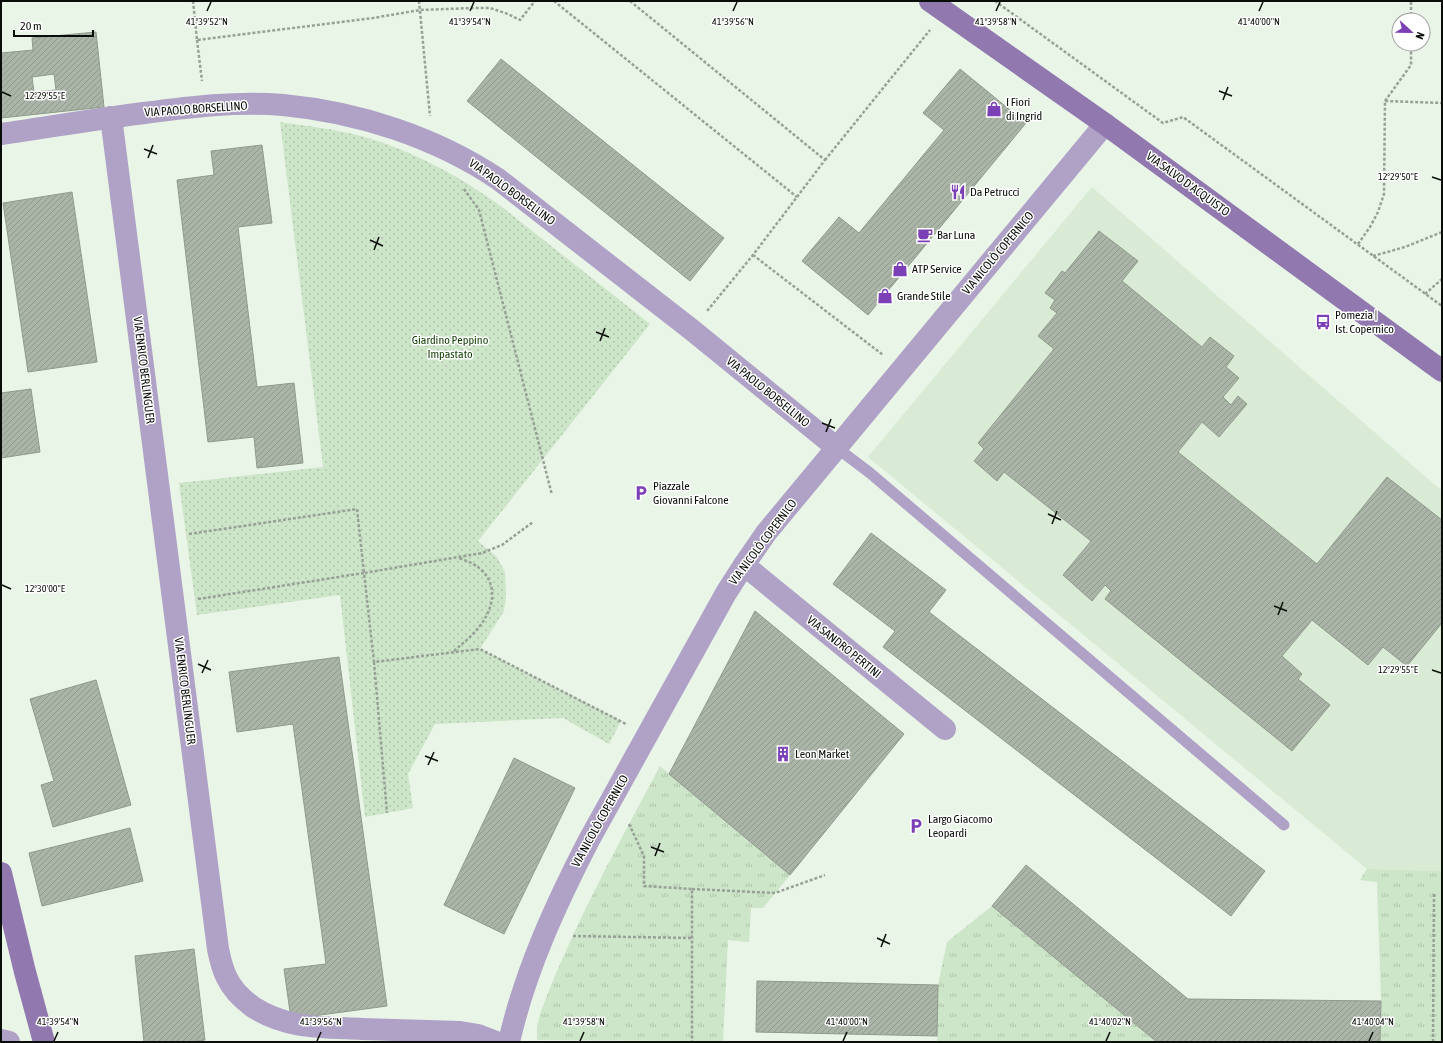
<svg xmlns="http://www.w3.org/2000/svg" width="1443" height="1043" viewBox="0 0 1443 1043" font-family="'Asap Condensed',sans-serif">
	<defs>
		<pattern id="grass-tufts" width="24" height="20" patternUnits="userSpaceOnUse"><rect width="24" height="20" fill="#cde5c8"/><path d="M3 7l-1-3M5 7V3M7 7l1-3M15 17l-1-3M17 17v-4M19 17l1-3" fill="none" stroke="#afc3aa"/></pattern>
		<pattern id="park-dots" width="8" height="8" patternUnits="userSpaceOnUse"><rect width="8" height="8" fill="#cde5c8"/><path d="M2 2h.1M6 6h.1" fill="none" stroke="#afc3aa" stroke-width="1.8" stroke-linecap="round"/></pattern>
		<pattern id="building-hatch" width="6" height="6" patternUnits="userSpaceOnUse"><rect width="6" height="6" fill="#aab5a7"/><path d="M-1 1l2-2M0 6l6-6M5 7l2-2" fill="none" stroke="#919a8e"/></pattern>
	</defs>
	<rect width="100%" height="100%" fill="#e9f5e7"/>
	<path fill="#d9ead5" d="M 1092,187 L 1442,491 L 1442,871 L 1367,869 L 868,457 Z"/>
	<g fill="url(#grass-tufts)">
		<path d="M 660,766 L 790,875 L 763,908 L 751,908 L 749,942 L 728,940 L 723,1041 L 537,1040 L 537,1027 L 540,1014 C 572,928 617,847 660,766 Z"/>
		<path d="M 1367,869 L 1442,871 L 1442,1042 L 1380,1042 L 1381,1001 L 1377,882 L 1360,880 Z"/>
		<path d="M 992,906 L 1157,1042 L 937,1042 L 938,985 L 947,942 Z"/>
	</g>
	<path fill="url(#park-dots)" d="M 280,122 C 307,126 335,129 361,136 C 412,150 459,176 502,207 L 650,324 L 478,541 L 497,557 L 505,572 L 506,597 L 504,611 L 480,649 L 621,721 L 609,744 L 563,718 L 435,724 L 408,774 L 413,808 L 365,817 L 340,595 L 197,615 L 179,483 L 323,467 Z"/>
	<g fill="url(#building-hatch)" stroke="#8f9a8c" fill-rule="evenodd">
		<path d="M 96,32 L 104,107 L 1,118 L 1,53 L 33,50 L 32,38 ZM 54,74 L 56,90 L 34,92 L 32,77 Z"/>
		<path d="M 501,59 L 724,238 L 690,281 L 467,101 Z"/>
		<path d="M 960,69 L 1026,123 L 868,315 L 802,261 L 839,217 L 859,233 L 944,130 L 923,113 Z"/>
		<path d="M 262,145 L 272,223 L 238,227 L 257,387 L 294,383 L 303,463 L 257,468 L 254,437 L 208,442 L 177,180 L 214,175 L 211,151 Z"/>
		<path d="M 72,192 L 97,362 L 28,372 L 3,203 Z"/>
		<path d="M 1099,231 L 1138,261 L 1122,281 L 1202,347 L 1210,337 L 1234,356 L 1226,367 L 1239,378 L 1223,397 L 1231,405 L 1238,396 L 1247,404 L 1219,437 L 1202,422 L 1178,452 L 1317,564 L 1387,477 L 1442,520 L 1442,623 L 1407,666 L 1383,647 L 1368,665 L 1312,620 L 1282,656 L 1302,674 L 1298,679 L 1330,705 L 1292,751 L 1105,599 L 1111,591 L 1105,585 L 1092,601 L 1063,575 L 1091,541 L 1004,472 L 997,481 L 974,461 L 984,449 L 978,443 L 1054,349 L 1038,336 L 1057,313 L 1050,308 L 1055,300 L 1045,293 L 1062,271 L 1065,273 Z"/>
		<path d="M 31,389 L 40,452 L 1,458 L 1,393 Z"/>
		<path d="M 871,533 L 946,590 L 929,612 L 1265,871 L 1231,916 L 883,647 L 895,631 L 833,584 Z"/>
		<path d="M 755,611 L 904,734 L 790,875 L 669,774 Z"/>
		<path d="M 339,657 L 387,1006 L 291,1019 L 284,969 L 326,964 L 293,724 L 237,732 L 229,672 Z"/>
		<path d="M 96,680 L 131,805 L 53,827 L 41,785 L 54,781 L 30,699 Z"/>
		<path d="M 514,758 L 575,788 L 504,934 L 444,905 Z"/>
		<path d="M 130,828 L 143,881 L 42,906 L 29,853 Z"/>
		<path d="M 1026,865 L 1188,999 L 1381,1001 L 1380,1042 L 1157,1042 L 992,906 Z"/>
		<path d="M 194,949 L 205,1040 L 191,1042 L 144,1042 L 135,956 Z"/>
		<path d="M 757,981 L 938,985 L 937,1036 L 756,1032 Z"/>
	</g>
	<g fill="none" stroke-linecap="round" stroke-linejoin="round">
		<g stroke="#98a197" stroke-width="2.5" stroke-dasharray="3 2" stroke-linecap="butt">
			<path d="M 193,1 L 197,40 L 373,18 L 420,10 L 473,8 L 490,8 L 508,14 L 520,20 L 535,1"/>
			<path d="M 419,1 L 430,116"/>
			<path d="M 554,1 L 797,197"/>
			<path d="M 630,1 L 825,160 L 753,255 L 707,311"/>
			<path d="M 995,1 L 1163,123 L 1183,117 L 1442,306"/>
			<path d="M 1411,20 L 1411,1"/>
			<path d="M 197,40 L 202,81"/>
			<path d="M 1385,101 L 1411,65 L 1411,44"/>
			<path d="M 825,160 L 930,30"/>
			<path d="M 464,189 L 479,210 L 552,495"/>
			<path d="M 1358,244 L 1370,227 L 1378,212 L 1384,194 L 1385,101 L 1442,103"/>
			<path d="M 753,255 L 883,355"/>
			<path d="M 1373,256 L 1405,247 L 1442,232"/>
			<path d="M 1425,294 L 1442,279"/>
			<path d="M 189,534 L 357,509 L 364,573 L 482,553 L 502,545 L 533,522"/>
			<path d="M 198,599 L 364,573 L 374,662 L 480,649 L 626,724"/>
			<path d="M 454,651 C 463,643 472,636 479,627 C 502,598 495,568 458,558"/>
			<path d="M 374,662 L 387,813"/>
			<path d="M 629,824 L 644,856 L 644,886 L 692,889 L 692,1041"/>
			<path d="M 692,889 L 775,893 L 825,875"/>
			<path d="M 573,936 L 691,938"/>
			<path d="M 1433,1042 L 1434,894"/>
		</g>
		<path stroke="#b0a1c7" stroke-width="11" d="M 837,448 L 870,473 L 1284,825"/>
		<g stroke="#b0a1c7" stroke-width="22">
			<path d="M 111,117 L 218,949 C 220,959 222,969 227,978 C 233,991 242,999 253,1007 C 287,1029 323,1027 362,1029 C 395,1030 427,1031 460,1032 L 478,1035 L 496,1042"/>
			<path d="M 1,134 C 49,127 97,119 144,113 C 190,107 237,101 283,105 C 358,112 435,137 498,179 L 692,330 L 837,448"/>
			<path d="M 744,565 L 945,729"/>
			<path d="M 1,1040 L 9,1042"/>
			<path d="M 509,1042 C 525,971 556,904 589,840 L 726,593 L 744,565 L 766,533 L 1105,124"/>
		</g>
		<g stroke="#9179b0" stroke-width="22">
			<path d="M 930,1 L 1105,124 L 1442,371"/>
			<path d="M 1,873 L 25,972 L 44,1042"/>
		</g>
	</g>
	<path fill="none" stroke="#0a0e09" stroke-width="1.5" d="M 207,11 L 211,2M 470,11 L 474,2M 733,11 L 737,2M 996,11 L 1000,2M 1259,11 L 1263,2M 1219,91 L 1232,96M 2,92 L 11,96M 1223,100 L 1228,87M 144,149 L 157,154M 148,158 L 153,145M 1432,177 L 1441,180M 370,240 L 383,246M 374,250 L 379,237M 596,332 L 609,337M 600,341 L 605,328M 822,423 L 835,428M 826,432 L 831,419M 1048,514 L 1061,520M 1052,524 L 1057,511M 2,585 L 11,589M 1274,606 L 1287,611M 1278,615 L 1283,602M 198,664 L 211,670M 1432,670 L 1441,673M 202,673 L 208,660M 425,756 L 438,761M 428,765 L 434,752M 651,847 L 664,852M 655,856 L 660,843M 877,938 L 890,944M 881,947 L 886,934M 54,1041 L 58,1032M 317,1041 L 321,1032M 580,1041 L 584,1032M 843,1041 L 847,1032M 1106,1041 L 1110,1032M 1369,1041 L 1373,1032"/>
	<defs>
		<symbol id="shop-bare" viewBox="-9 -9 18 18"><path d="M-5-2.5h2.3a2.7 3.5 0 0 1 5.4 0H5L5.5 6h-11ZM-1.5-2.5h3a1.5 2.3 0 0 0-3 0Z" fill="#7c40b6" stroke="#fff" stroke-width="2.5" paint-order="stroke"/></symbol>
		<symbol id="restaurant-bare" viewBox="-9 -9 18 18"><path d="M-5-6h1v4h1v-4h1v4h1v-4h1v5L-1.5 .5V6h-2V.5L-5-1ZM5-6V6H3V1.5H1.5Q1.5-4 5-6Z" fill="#7c40b6" stroke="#fff" stroke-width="2.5" paint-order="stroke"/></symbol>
		<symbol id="cafe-bare" viewBox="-9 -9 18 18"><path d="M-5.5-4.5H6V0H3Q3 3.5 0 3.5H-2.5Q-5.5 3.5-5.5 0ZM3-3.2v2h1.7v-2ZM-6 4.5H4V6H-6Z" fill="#7c40b6" stroke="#fff" stroke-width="2.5" paint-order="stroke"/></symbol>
		<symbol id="bus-bare" viewBox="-9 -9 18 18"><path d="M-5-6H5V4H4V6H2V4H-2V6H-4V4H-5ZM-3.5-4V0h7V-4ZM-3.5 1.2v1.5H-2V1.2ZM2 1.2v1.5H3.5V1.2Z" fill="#7c40b6" stroke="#fff" stroke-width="2.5" paint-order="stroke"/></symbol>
		<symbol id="parking-bare" viewBox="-9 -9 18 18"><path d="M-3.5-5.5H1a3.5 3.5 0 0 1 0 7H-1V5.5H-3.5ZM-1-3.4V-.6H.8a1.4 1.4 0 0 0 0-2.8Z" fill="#7c40b6" stroke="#fff" stroke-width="2.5" paint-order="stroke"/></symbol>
		<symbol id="building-bare" viewBox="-9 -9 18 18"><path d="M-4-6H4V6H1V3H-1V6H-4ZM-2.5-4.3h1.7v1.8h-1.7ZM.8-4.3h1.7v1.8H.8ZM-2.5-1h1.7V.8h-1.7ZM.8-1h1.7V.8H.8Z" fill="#7c40b6" stroke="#fff" stroke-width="2.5" paint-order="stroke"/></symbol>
	</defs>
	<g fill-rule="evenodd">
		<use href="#shop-bare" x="983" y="98" width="22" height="22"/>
		<use href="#restaurant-bare" x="947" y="181" width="22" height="22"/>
		<use href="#cafe-bare" x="914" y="224" width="22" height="22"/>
		<use href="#shop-bare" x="889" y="258" width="22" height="22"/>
		<use href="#shop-bare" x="874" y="285" width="22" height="22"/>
		<use href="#bus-bare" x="1312" y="311" width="22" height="22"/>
		<use href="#parking-bare" x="630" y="482" width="22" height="22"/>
		<use href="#building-bare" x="772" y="743" width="22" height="22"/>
		<use href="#parking-bare" x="905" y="815" width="22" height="22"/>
	</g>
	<g text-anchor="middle" stroke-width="3" stroke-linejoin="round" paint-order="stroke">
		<g font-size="12" fill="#0a0e09" stroke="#fff" text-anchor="start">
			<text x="1006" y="106">I Fiori<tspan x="1006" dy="14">di Ingrid</tspan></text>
			<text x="970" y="196">Da Petrucci</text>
			<text x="937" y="239">Bar Luna</text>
			<text x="912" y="273">ATP Service</text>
			<text x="897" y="300">Grande Stile</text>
			<text x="1335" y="319">Pomezia |<tspan x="1335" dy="14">Ist. Copernico</tspan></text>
			<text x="653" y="490">Piazzale<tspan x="653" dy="14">Giovanni Falcone</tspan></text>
			<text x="795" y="758">Leon Market</text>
			<text x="928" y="823">Largo Giacomo<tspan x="928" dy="14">Leopardi</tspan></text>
		</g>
		<g font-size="12" fill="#0a0e09" stroke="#fff">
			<text transform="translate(196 109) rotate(-4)" y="4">VIA PAOLO BORSELLINO</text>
			<text transform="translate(1188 184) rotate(36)" y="4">VIA SALVO D'ACQUISTO</text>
			<text transform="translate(512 192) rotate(36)" y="4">VIA PAOLO BORSELLINO</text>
			<text transform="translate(998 253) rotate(-50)" y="4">VIA NICOLÒ COPERNICO</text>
			<text transform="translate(144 370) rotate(83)" y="4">VIA ENRICO BERLINGUER</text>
			<text transform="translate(768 392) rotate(39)" y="4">VIA PAOLO BORSELLINO</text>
			<text transform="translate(763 542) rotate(-53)" y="4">VIA NICOLÒ COPERNICO</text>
			<text transform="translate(844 647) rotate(39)" y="4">VIA SANDRO PERTINI</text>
			<text transform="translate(185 691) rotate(83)" y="4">VIA ENRICO BERLINGUER</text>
			<text transform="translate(600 821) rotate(-61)" y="4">VIA NICOLÒ COPERNICO</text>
		</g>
		<g font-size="12" fill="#133f05" stroke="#fff">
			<text x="450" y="344">Giardino Peppino<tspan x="450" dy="14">Impastato</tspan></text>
		</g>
	</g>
	<g font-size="10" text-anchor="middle" fill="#0a0e09" stroke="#fff" stroke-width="3" stroke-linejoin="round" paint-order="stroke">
		<text x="470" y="25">41°39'54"N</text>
		<text x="733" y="25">41°39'56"N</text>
		<text x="996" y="25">41°39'58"N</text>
		<text x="207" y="25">41°39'52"N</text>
		<text x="1259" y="25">41°40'00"N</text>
		<text x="45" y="99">12°29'55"E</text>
		<text x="1398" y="180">12°29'50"E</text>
		<text x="45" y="592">12°30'00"E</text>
		<text x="1398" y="673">12°29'55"E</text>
		<text x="58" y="1025">41°39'54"N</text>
		<text x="321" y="1025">41°39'56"N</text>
		<text x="584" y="1025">41°39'58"N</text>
		<text x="847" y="1025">41°40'00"N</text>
		<text x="1110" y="1025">41°40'02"N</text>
		<text x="1373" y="1025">41°40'04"N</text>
	</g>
	<rect width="1443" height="1043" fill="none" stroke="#0a0e09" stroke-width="4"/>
	<g transform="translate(1411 32) rotate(112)"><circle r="19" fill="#ffffff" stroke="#9d9f9d"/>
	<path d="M0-3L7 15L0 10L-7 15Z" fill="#7c40b6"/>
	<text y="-6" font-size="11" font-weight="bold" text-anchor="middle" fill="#0a0e09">N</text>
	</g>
	<path d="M14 30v6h79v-6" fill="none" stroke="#0a0e09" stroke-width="2"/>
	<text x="20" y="30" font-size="12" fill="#0a0e09" stroke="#ffffff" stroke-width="3" paint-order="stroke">20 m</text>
</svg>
